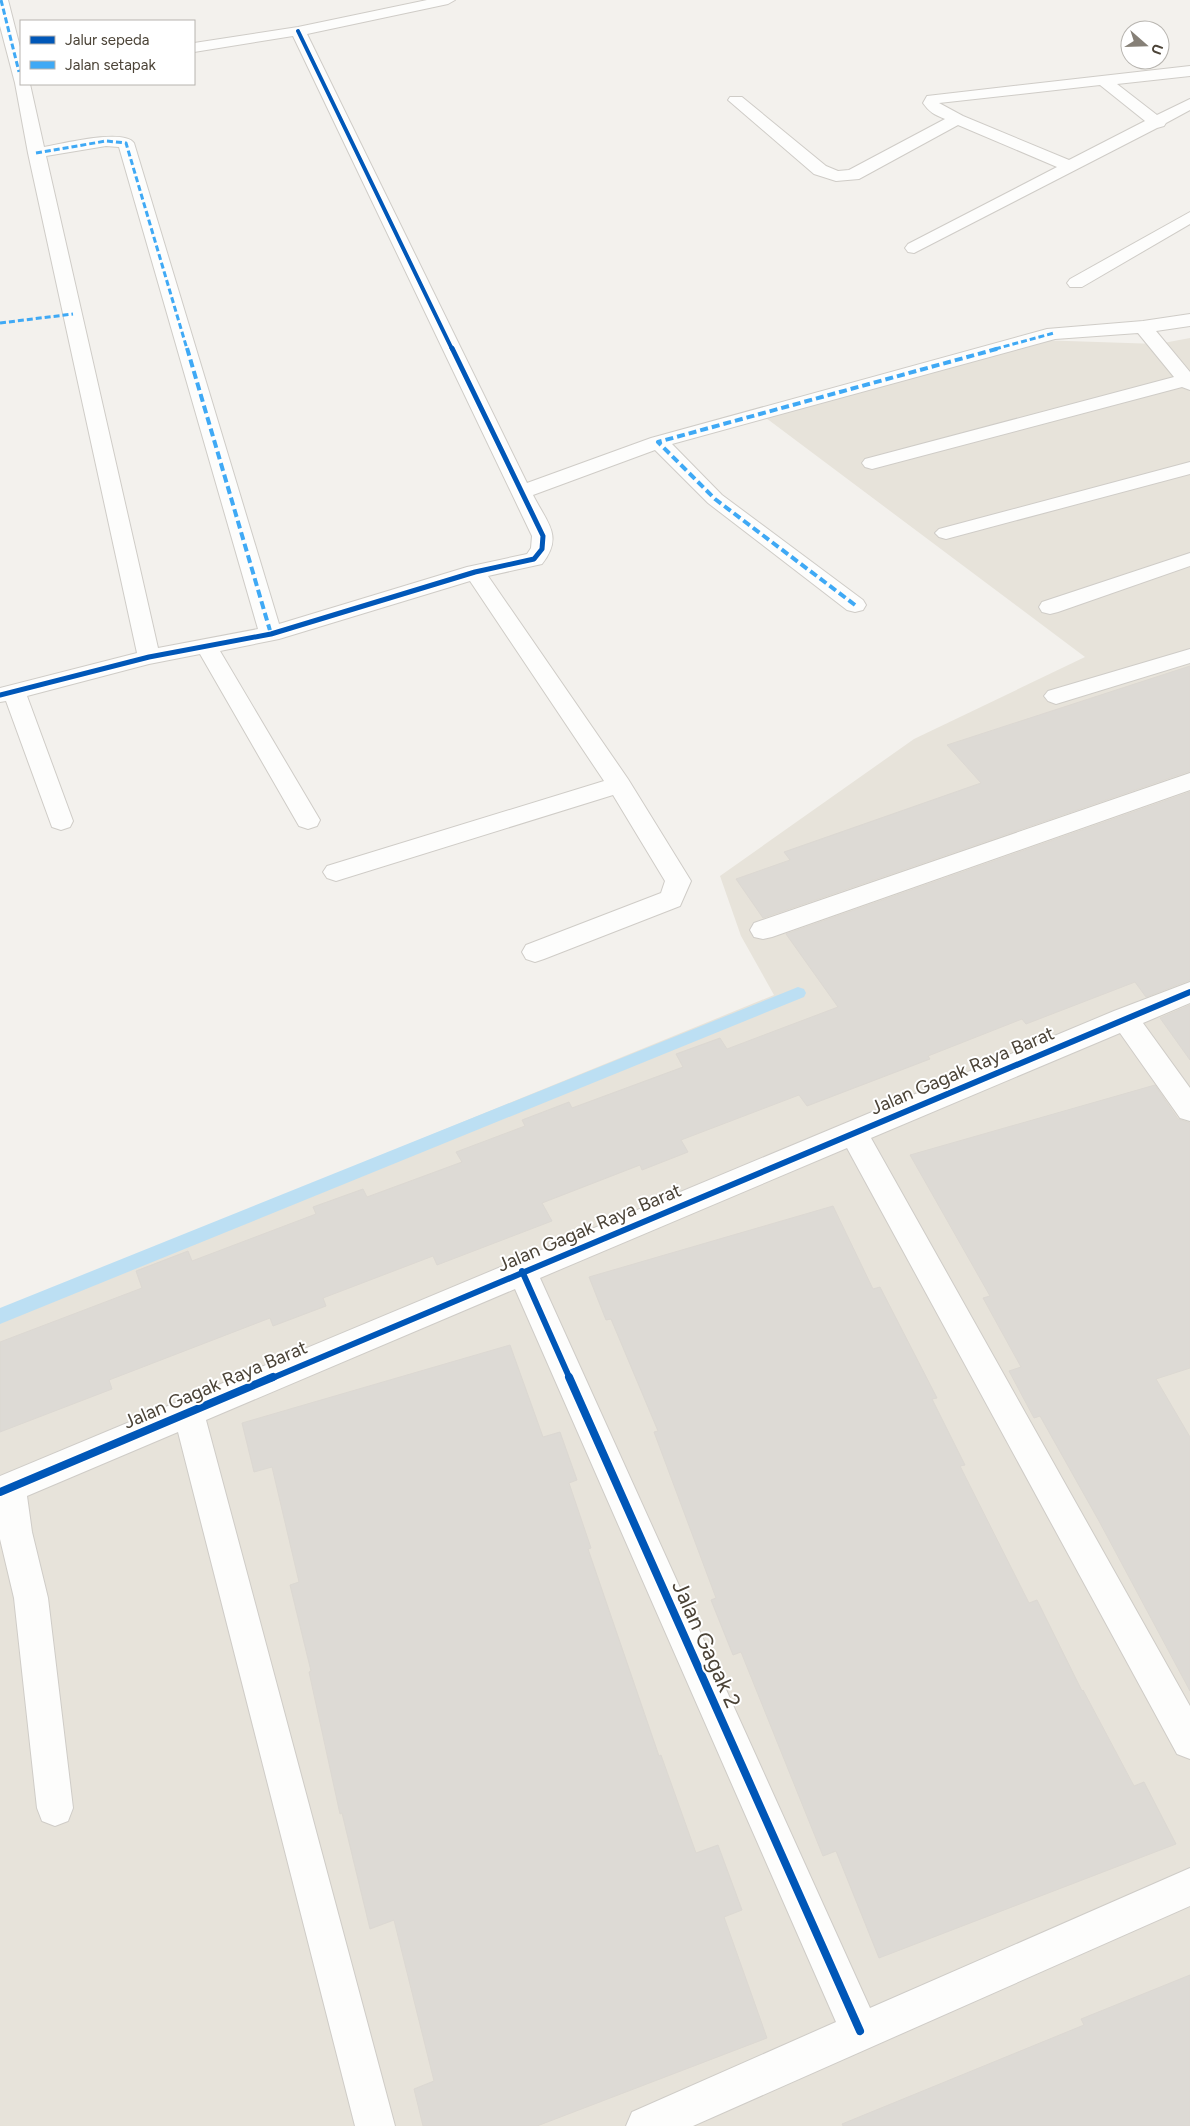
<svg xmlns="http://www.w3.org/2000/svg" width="1190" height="2126" viewBox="0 0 1190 2126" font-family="Figtree,sans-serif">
	<rect width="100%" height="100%" fill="#f3f1ed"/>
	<path fill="#e7e3da" d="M 1190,338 L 1190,2126 L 0,2126 L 0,1311 L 774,995 L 741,936 L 720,876 L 914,739 L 1085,657 L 758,412 L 1037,340 L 1158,344 Z"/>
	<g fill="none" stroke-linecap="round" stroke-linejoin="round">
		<path fill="#bcdff3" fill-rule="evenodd" d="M 798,987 L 804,989 L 806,993 L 804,997 L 0,1324 L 0,1308 Z"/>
	</g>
	<g fill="#dddad5" stroke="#dcd8d2">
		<path d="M 1190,666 L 1190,771 L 763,918 L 736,879 L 790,860 L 784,852 L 981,783 L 947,745 Z"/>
		<path d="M 1190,792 L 1190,980 L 1146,997 L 1135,982 L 1026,1024 L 1022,1019 L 928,1056 L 930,1059 L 807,1106 L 799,1095 L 681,1140 L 688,1152 L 642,1170 L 640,1165 L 542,1203 L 552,1221 L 437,1265 L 433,1256 L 323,1298 L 326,1306 L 273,1326 L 270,1318 L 109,1380 L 112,1389 L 0,1432 L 0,1342 L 142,1288 L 136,1271 L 188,1251 L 192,1261 L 316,1214 L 313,1207 L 363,1189 L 367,1197 L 462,1162 L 456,1152 L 525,1126 L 522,1120 L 569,1102 L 572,1108 L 683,1067 L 676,1054 L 720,1038 L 727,1049 L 838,1007 L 786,934 Z"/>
		<path d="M 1190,1005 L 1190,1060 L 1160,1018 Z"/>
		<path d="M 1155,1085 L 1178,1119 L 1190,1123 L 1190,1368 L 1156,1379 L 1190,1437 L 1190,1691 L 1099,1521 L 1040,1416 L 1034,1418 L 1009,1371 L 1021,1367 L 983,1298 L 990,1296 L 910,1155 Z"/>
		<path d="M 833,1206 L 873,1289 L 880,1287 L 937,1398 L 932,1399 L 965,1465 L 960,1466 L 1029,1603 L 1037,1600 L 1082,1691 L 1083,1690 L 1134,1786 L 1144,1782 L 1176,1844 L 879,1958 L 836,1851 L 823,1856 L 741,1652 L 733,1655 L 711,1600 L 716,1598 L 654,1432 L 658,1431 L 611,1319 L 606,1320 L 589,1277 Z"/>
		<path d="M 510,1345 L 543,1437 L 560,1432 L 577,1480 L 569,1483 L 591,1548 L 588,1549 L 659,1756 L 661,1755 L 696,1853 L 718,1845 L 742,1910 L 724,1917 L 767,2038 L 537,2126 L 423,2126 L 414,2089 L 434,2081 L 394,1920 L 370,1929 L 342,1813 L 340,1814 L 309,1672 L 311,1671 L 290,1585 L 299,1582 L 272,1467 L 254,1472 L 242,1423 Z"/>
		<path d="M 1190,1975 L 1190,2126 L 843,2126 L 842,2124 L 1084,2025 L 1081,2019 Z"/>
	</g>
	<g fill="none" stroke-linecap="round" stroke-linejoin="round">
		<defs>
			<g id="minor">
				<path d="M 0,0 L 8,0 L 21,51 L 21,84 L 30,84 L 44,147 C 61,144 124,128 134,143 L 279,624 L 467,567 L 527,554 L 531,548 L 532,536 L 293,36 L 194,52 L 194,43 L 298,27 L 427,0 L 455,0 L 448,4 L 307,34 L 527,483 L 651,438 L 1047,329 L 1143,321 L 1190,314 L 1190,326 L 1156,331 L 1190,372 L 1190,390 L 1182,387 L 872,469 L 865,467 L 862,463 L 865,459 L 1174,377 L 1138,333 L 1055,339 L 672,444 L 722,495 L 863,600 L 866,605 L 863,610 L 855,612 L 847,610 L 708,503 L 655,450 L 533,495 C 547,523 564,536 542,564 L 488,576 L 628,779 L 691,881 L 680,906 L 544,959 L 535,962 L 526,959 L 522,952 L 526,945 L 661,893 L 665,881 L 613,795 L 336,881 L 327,878 L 323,872 L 327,866 L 604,781 L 470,581 L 279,639 L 220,651 L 320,820 L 317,826 L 308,829 L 299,826 L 200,654 L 149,664 L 27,696 L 73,821 L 70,827 L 61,830 L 52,827 L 6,701 L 0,702 L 0,688 L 137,653 L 28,153 L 15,83 L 0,26 ZM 106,146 L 119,147 L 258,629 L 158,648 L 46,156 Z"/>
				<path d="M 1190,66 L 1190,76 L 1117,84 L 1157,115 L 1190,99 L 1190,110 L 1166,123 L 1164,126 L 1157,128 L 914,253 L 908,252 L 905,248 L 908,244 L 1057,167 L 958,125 L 859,179 L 836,181 L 814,174 L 728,100 L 730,97 L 742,97 L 826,166 L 838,171 L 849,170 L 945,119 C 935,115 929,112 923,103 L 927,96 ZM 1100,85 L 1145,121 L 1069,160 L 963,116 L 939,103 Z"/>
				<path d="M 1190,212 L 1190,224 L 1082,287 L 1070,287 L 1067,283 L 1070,279 Z"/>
				<path d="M 1190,462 L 1190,474 L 946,539 L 939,537 L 935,533 L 939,529 Z"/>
				<path d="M 1190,553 L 1190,566 L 1058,612 L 1050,614 L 1042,612 L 1039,607 L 1042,602 Z"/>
				<path d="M 1190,649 L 1190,663 L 1056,704 L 1048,701 L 1044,696 L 1048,691 Z"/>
				<path d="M 1190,773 L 1190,790 L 772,937 L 763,939 L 754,937 L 750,930 L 754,923 Z"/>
				<path d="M 1190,982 L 1190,1003 L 1143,1023 L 1190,1088 L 1190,1121 L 1180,1118 L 1120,1033 L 871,1138 L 1190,1706 L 1190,1759 L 1177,1754 L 847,1148 L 540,1278 L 870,2008 L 1190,1868 L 1190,1906 L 693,2126 L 626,2126 L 632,2112 L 836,2022 L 515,1289 L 206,1420 L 395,2126 L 355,2126 L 178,1432 L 27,1496 L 32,1532 L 48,1598 L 73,1808 L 68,1821 L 55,1826 L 42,1821 L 37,1808 L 14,1598 L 0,1539 L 0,1476 L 1114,1011 Z"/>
			</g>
		</defs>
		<use href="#minor" stroke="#cfccc7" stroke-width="2"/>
		<use href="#minor" fill="#fdfdfc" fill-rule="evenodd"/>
		<g stroke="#3fa9f5" stroke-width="3" stroke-dasharray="6 3" stroke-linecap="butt">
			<path d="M 1,0 L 19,72"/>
			<path d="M 36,153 L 106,141 L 126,143 L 187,349"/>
			<path d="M 0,323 L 73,314"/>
			<path d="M 995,349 L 1054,333"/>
		</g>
		<g stroke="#3fa9f5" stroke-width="4" stroke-dasharray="8 4" stroke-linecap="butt">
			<path d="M 187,348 L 271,634"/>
			<path d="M 855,605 L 715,499 L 658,442 L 1000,348"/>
		</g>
		<defs>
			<path id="cycleway-far3" d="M 298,31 L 452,349"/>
			<path id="cycleway-far2" d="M 0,695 L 149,657 L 271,634 L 475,572 L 534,559 L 542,549 L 543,536 L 452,348"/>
			<g id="cycleway-far1">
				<path d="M 522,1271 L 570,1379"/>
				<path d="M 270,1379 L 1190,992"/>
			</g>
			<g id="cycleway">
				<path d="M 569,1377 L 860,2031"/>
				<path d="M 0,1492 L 273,1377"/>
			</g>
		</defs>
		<use href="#cycleway-far3" stroke="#fff" stroke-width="5.5"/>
		<use href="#cycleway-far2" stroke="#fff" stroke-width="8"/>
		<use href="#cycleway-far1" stroke="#fff" stroke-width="9"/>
		<use href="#cycleway" stroke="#fff" stroke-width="11"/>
		<use href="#cycleway-far3" stroke="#0057b8" stroke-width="4"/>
		<use href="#cycleway-far2" stroke="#0057b8" stroke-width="5"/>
		<use href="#cycleway-far1" stroke="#0057b8" stroke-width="6"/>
		<use href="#cycleway" stroke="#0057b8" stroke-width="8"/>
	</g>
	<g text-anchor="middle" stroke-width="4" stroke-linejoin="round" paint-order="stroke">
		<g font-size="19" fill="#4b4337" stroke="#fff">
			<text transform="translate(962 1070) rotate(-23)" y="7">Jalan Gagak Raya Barat</text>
			<text transform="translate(589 1227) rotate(-23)" y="7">Jalan Gagak Raya Barat</text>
			<text transform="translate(215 1384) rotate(-23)" y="7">Jalan Gagak Raya Barat</text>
		</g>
		<g font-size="22" fill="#4b4337" stroke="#fff">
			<text transform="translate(707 1644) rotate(66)" y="8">Jalan Gagak 2</text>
		</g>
	</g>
	<rect x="20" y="20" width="175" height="65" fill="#ffffff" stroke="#b7b4af"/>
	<rect x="30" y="36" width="25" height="8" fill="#0057b8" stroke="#b7b4af"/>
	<text x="65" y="45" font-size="15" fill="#4b4337">Jalur sepeda</text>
	<rect x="30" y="61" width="25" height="8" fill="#3fa9f5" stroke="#b7b4af"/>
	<text x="65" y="70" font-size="15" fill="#4b4337">Jalan setapak</text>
	<g transform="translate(1145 45) rotate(110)"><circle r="24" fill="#ffffff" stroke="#b7b4af"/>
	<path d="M0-4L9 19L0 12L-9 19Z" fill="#868077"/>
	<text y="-8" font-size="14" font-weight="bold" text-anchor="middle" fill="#4b4337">U</text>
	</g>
</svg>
